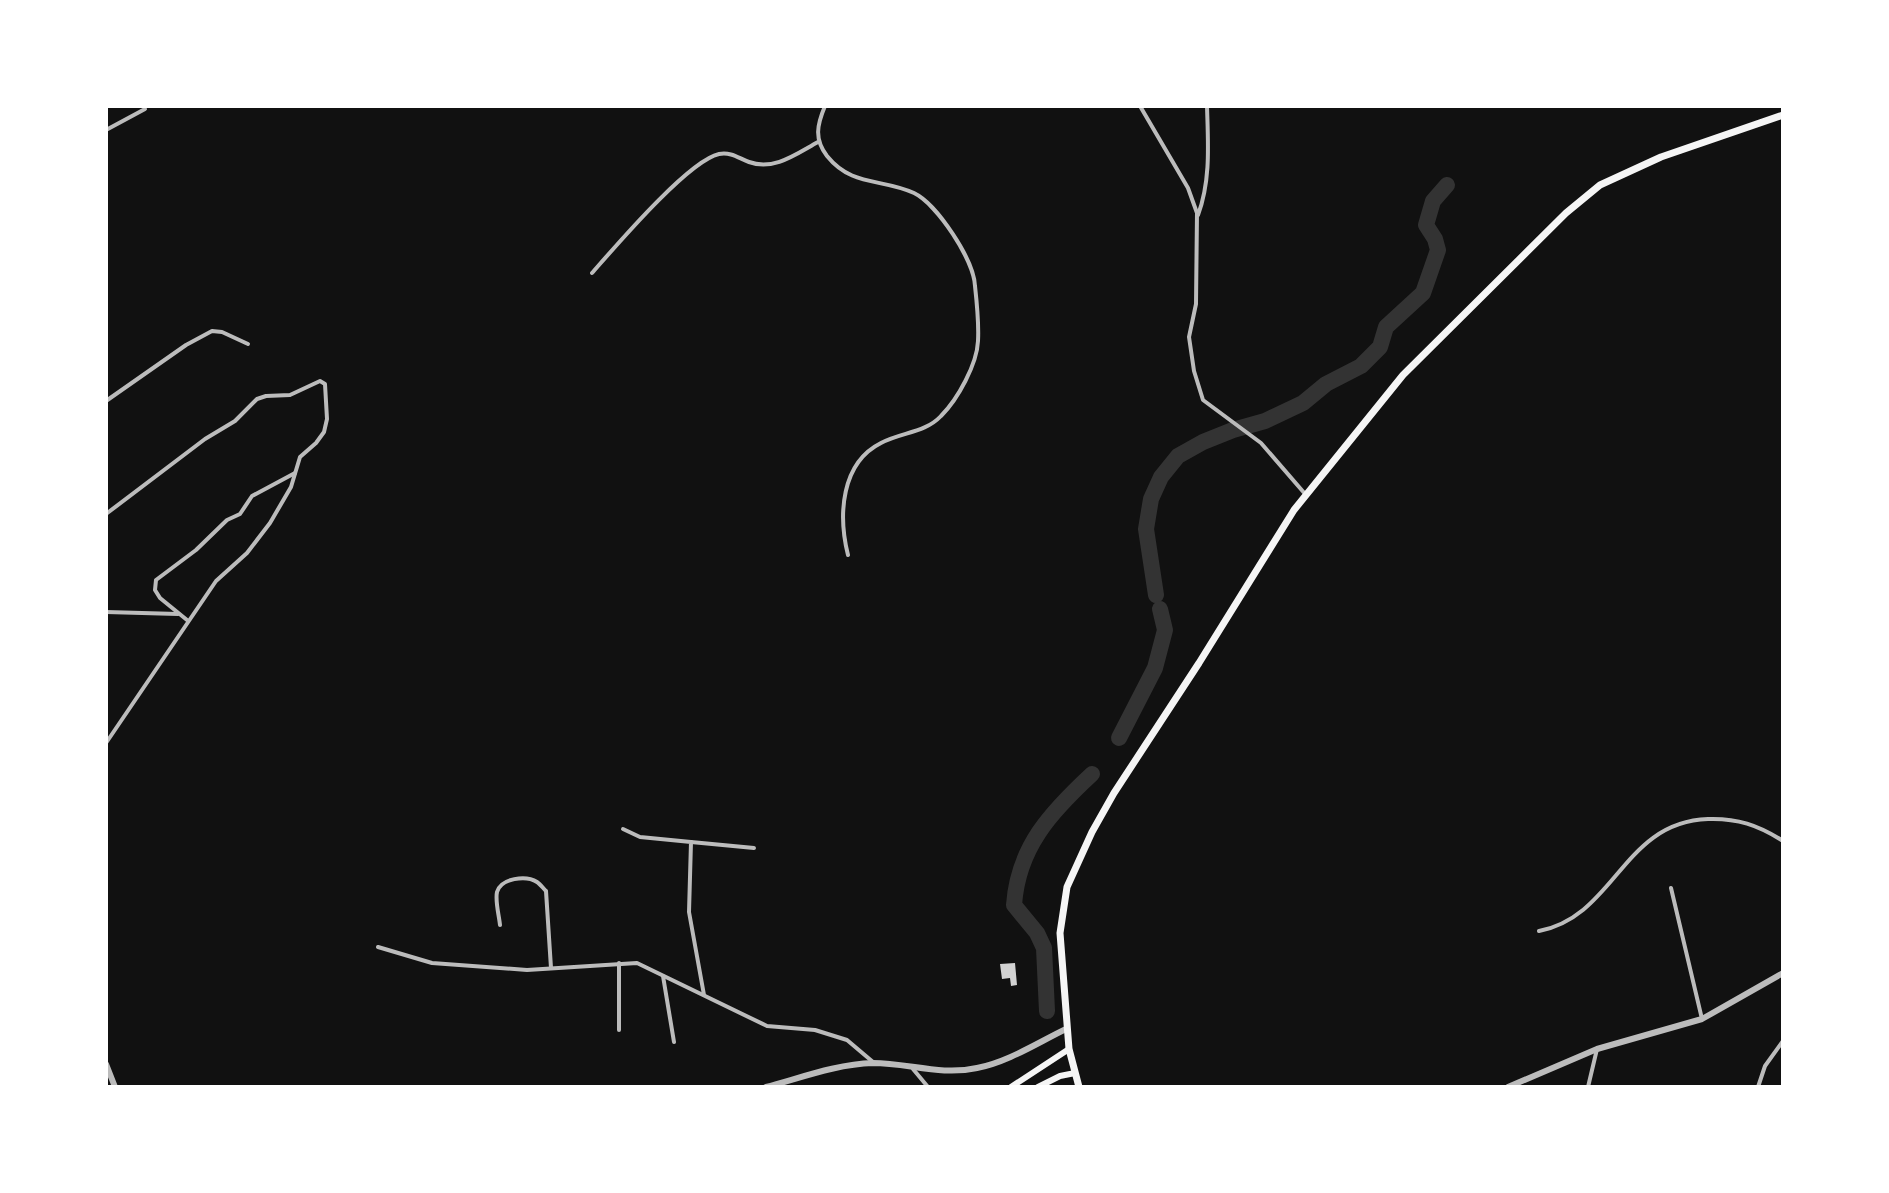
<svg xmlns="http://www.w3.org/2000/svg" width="1889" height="1193" viewBox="0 0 1889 1193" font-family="'Roboto Serif',serif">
	<rect width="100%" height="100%" fill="#111"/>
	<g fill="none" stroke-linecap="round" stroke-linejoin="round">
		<g stroke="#333" stroke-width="16">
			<path d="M 1156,595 L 1146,529 L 1151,499 L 1161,477 L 1178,456 L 1203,442 L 1233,430 L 1265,421 L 1303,403 L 1326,384 L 1361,366 L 1380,347 L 1386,327 L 1423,293 L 1438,250 L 1435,239 L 1426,225 L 1433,201 L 1447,185"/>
			<path d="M 1119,738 L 1155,668 L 1165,630 L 1160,609"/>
			<path d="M 1047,1011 L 1044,948 L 1037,933 L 1014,905 C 1018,847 1051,812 1092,774"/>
		</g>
	</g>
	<path fill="#d3d3d3" d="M 1015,963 L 1017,985 L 1011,986 L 1010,978 L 1002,979 L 1000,964 Z"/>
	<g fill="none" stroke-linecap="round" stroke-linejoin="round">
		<g stroke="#bcbcbc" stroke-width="4">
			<path d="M 825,106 C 817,125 814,139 827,156 C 852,187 881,178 914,193 C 937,204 974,260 975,286 C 977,304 979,323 978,341 C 977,364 958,399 941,416 C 925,433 902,432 881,443 C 841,463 838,515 848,555"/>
			<path d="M 1140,106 L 1188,188 L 1197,213 L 1196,304 L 1189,337 L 1194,371 L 1203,400 L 1261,443 L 1306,495"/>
			<path d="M 106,130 L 145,109"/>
			<path d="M 1198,215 C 1211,180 1208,143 1207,106"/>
			<path d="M 592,273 C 615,247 688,161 719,154 C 732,152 738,158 749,162 C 774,171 796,154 818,142"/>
			<path d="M 106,401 L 186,345 L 212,331 L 222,332 L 248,344"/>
			<path d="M 106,514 L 205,439 L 235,421 L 257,399 L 266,396 L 290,395 L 320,381 L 325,384 L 327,419 L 324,432 L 316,443 L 300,457 L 291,487 L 270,523 L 247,553 L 216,581 L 106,743"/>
			<path d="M 106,612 L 178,614"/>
			<path d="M 187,620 L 160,598 L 155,590 L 156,580 L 196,550 L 227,520 L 240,514 L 252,496 L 295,473"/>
			<path d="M 623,829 L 640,837 L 691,842 L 689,912 L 704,995"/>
			<path d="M 691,842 L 754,848"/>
			<path d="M 1671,888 L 1702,1019"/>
			<path d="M 500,925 C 499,915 495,901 497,892 C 501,878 526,875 537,882 C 540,884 543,888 546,891 L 551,968"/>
			<path d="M 1539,931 C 1616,916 1622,822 1708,819 C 1737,818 1758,825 1783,841"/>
			<path d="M 378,947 L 432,963 L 527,970 L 637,963 L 767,1026 L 815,1030 L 847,1040 L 873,1062"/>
			<path d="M 663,976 L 674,1042"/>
			<path d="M 619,1030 L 619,963"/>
			<path d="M 913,1069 L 928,1087"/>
			<path d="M 1588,1087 L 1597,1049"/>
			<path d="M 1758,1087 L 1765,1066 L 1783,1041"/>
		</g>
		<g stroke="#bcbcbc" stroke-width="6">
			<path d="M 106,1064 L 115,1087"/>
			<path d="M 766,1087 C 800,1078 837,1064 873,1063 C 908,1063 941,1076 977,1068 C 1008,1062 1037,1043 1066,1029"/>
			<path d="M 1508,1087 L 1597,1049 L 1702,1019 L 1783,973"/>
		</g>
		<g stroke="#f5f5f5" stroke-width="6">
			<path d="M 1011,1087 L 1069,1049"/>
			<path d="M 1038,1087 L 1060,1076 L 1075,1073"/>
		</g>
		<path stroke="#f5f5f5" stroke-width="7" d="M 1079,1087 L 1069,1049 L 1060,933 L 1067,887 L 1092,832 L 1114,793 L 1199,663 L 1294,510 L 1403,375 L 1566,213 L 1600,185 L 1661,157 L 1783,115"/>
	</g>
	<rect width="1889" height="1193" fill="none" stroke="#ffffff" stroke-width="216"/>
</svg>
